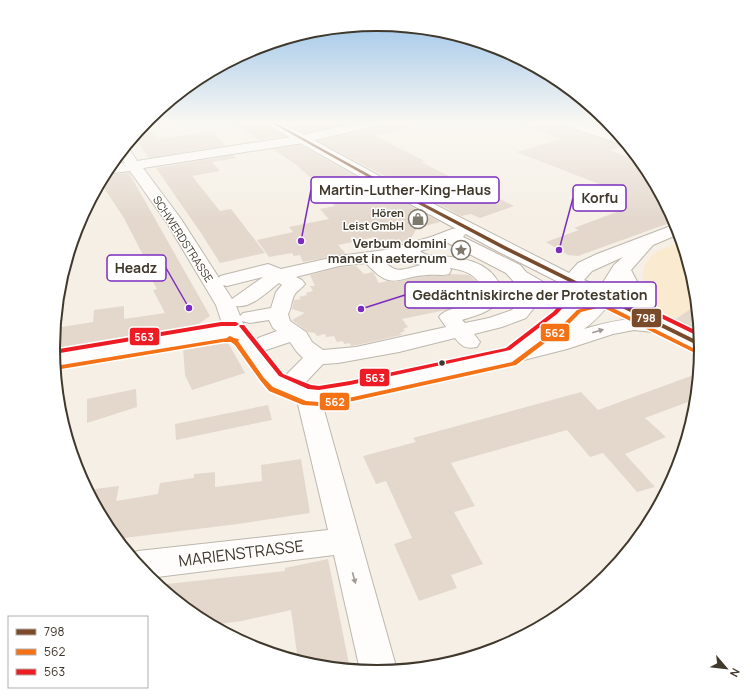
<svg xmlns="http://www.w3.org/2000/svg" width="754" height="696" viewBox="0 0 754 696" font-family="Manrope,sans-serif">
	<rect width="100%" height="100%" fill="#f5efe5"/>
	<path fill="#f9ead0" d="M 682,242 L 695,285 L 700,333 L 667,317 L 653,303 L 645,286 L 643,274 L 645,265 L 651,256 L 659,250 Z"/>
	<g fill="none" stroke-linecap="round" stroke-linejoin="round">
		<path fill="#b1cfe7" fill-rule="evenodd" d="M 453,245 C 459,244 465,244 469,248 L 468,252 L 466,253 L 461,253 L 461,251 L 464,251 L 464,249 L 461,247 L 456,247 L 454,250 L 457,256 L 455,257 L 453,257 L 450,250 Z"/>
	</g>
	<g fill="#e4d8cd">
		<path d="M 231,122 L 265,122 L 267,126 L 285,136 L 259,140 Z"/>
		<path d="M 284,122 L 354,122 L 304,133 Z"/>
		<path d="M 382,122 L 408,122 L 408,128 L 375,136 L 425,161 L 421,162 L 467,185 L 470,184 L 514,206 L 480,218 L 471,214 L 461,216 L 318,141 L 379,126 Z"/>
		<path d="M 521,122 L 561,122 L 564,126 L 620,145 L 625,146 L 610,150 L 642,163 L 675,221 L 578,256 L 568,255 L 546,242 L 579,230 L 574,228 L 622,210 L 604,202 L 625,194 L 516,152 L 562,139 L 521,124 Z"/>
		<path d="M 583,122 L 609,122 L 618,133 Z"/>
		<path d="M 145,123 L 158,139 L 213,131 L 225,146 L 149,158 L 134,136 Z"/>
		<path d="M 300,145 L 372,185 L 440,222 L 417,228 L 409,242 L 391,247 L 382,245 L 374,237 L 362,240 L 350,237 L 353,242 L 338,245 L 346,254 L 303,262 L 300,255 L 294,256 L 292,253 L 269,257 L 257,240 L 293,232 L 289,227 L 329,219 L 320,209 L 335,206 L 326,198 L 333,197 L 295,164 L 273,149 Z"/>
		<path d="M 233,155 L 236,158 L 212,162 L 220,171 L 192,176 L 220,211 L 231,209 L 265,253 L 220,263 L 201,233 L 156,168 Z"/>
		<path d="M 129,173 L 210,316 L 190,330 L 53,352 L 55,328 L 93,322 L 94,310 L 124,306 L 124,319 L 165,313 L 153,290 L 157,289 L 142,262 L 146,261 L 124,218 L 100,182 L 104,175 Z"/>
		<path d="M 356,266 L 364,274 L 373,272 L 379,283 L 387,281 L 395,282 L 427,276 L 446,276 L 451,274 L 469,275 L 475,280 L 480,292 L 458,290 L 469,302 L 446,310 L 402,319 L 408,327 L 403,329 L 405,331 L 400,333 L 402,335 L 357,345 L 351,346 L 350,343 L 344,344 L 343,341 L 337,342 L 334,336 L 326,337 L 325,334 L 317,336 L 315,333 L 308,332 L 292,320 L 305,313 L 292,309 L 294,300 L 301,299 L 299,297 L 307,295 L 306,293 L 313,291 L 310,286 L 315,286 L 310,275 L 339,267 Z"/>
		<path d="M 697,305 L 697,311 L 699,333 L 674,320 Z"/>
		<path d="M 227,341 L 245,373 L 192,390 L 185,375 L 183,348 Z"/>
		<path d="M 699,373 L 696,399 L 645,418 L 666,437 L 625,454 L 655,487 L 637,492 L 603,453 L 590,457 L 567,430 L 451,463 L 475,506 L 454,512 L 483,564 L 451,575 L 457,588 L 419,601 L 394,544 L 412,538 L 386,481 L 376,484 L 363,456 L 416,442 L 413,438 L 581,392 L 598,410 Z"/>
		<path d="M 136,389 L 137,407 L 87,423 L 87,399 Z"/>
		<path d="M 268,405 L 272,420 L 176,440 L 175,424 Z"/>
		<path d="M 301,459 L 310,513 L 238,524 L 116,539 L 107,528 L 87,490 L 119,486 L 116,501 L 158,494 L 160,483 L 194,478 L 194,474 L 215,472 L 215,487 L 262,481 L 261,465 Z"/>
		<path d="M 328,559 L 350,669 L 314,666 L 298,661 L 291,610 L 242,621 L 211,625 L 197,617 L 158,585 L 285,571 L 285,568 Z"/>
	</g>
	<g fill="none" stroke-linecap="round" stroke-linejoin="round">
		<defs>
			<g id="minor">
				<path d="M 360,122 L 381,122 L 379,125 L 303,143 L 143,168 L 181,219 L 219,278 L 220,276 L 268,264 L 281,269 L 339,256 L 385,250 L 431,237 L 452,229 L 458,228 L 464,229 L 466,233 L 463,237 L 520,265 L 526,272 L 564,294 L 562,281 L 565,277 L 572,275 L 579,277 L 582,281 L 584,303 L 574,317 L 587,305 L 597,293 L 604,291 L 611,293 L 614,297 C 605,310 597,320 584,329 C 614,320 639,315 669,323 L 673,327 L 669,331 L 662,333 L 634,330 L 613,334 L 567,349 L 480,371 L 333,403 L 322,403 L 397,670 L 377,672 L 360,670 L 334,555 L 149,578 L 129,554 L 138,551 L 328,530 L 297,400 L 268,387 L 260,379 L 230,338 L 222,338 L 55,367 L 54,353 L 223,326 L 216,305 L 167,223 L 130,171 L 105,174 L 110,165 L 125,163 L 119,154 L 125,147 L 128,147 L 137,161 L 303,135 ZM 448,243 L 506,273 L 515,283 L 520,299 L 512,310 L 489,318 L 465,323 L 462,320 C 477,315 493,312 501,297 C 504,292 502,288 499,283 C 487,261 463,258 440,256 C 433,256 426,256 420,251 ZM 404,256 L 413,263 L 421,265 C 403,269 397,275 384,261 ZM 366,263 C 392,292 396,277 427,275 C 435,274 441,276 449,274 L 451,270 L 450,268 C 466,270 483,277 482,296 C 471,308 446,306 439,317 L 446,327 L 356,347 L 323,350 L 312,342 L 306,332 L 290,321 L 288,314 C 292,307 291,300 295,294 C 297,291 302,288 305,284 L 302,280 L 296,277 L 339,266 ZM 263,277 L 232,299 L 223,285 L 227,286 ZM 279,283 L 282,285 L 276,292 L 271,308 L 243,313 L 240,316 L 236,306 C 251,309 268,291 279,283 ZM 539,296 L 553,304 L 562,305 L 542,324 L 511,346 L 509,350 L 333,387 L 309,387 L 303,385 L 323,364 L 338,363 L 399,352 L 455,338 C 462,347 466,349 477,347 L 480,342 L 474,334 L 502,327 L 526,318 L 540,300 ZM 269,320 L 273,328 L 277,331 L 258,338 L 256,342 L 246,330 L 242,321 L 250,323 ZM 553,336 L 554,338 L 547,340 L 548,340 ZM 290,342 L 297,352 L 303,358 L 284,377 L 276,369 L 261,348 L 266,350 Z"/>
				<path d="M 562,122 L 579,122 L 619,135 L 627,144 L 620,144 L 564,125 Z"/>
			</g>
			<path id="major" d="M 266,122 L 281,122 L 383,178 L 569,273 L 578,263 L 597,254 L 676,224 L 679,234 L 653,245 L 631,270 L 643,293 L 664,319 L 700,336 L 701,352 L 693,350 L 499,252 L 373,184 L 268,125 ZM 623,257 L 614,265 L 600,287 L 584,280 L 592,271 ZM 620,287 L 628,301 L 615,295 Z"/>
		</defs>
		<use href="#minor" stroke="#bdb7ad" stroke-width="2"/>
		<use href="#major" stroke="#bdb7ad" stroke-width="2"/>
		<use href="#minor" fill="#fefdfb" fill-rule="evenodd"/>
		<use href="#major" fill="#fefdfb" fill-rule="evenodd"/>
		<defs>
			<path id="bus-1" d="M 270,122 L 274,122 L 379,180 L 507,247 L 700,342 L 701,347 L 503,249 L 377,182 Z"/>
			<path id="bus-2" d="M 603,303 L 699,351 L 700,352 L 699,353 L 695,353 L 602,307 L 581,312 L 567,326 L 516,365 L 353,401 L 319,406 L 303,405 L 269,391 L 260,380 L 235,345 L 231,342 L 223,342 L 55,370 L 55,366 L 227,338 L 228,337 L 230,336 L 234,338 L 238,339 L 239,340 L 238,341 L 264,378 L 273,387 L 306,401 L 319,402 L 353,397 L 512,362 L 563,324 L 577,310 Z"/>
			<g id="bus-3">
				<path d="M 608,288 L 699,332 L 700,337 L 607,292 L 585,294 L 572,298 L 557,314 L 510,350 L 350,385 L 319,390 L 308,389 L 279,376 L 239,326 L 240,325 L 244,325 L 283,374 L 311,385 L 319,386 L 350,381 L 506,348 L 553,312 L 568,296 L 584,290 Z"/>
				<path d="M 221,322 L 236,322 L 239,324 L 236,326 L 221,326 L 54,354 L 53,350 Z"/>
			</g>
		</defs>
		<use href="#bus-1" stroke="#fff" stroke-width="3"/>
		<use href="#bus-2" stroke="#fff" stroke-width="3"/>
		<use href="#bus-3" stroke="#fff" stroke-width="3"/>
		<use href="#bus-1" fill="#7a4b2a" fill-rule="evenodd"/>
		<use href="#bus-2" fill="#f47115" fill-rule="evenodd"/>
		<use href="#bus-3" fill="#ec1b24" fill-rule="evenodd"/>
	</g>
	<defs><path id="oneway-solid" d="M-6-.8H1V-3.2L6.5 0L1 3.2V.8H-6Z"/></defs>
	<g fill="#9e9a93">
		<use href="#oneway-solid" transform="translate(598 331) rotate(-16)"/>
		<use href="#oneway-solid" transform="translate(354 578) rotate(75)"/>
	</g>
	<linearGradient id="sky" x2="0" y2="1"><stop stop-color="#92bfe8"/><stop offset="0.56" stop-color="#faf8f3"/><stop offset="1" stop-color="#faf8f3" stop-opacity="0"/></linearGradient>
	<rect width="754" height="219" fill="url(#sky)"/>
	<defs>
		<symbol id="shop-ring" viewBox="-11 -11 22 22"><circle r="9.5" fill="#fff" stroke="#7f786c" stroke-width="1.5"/><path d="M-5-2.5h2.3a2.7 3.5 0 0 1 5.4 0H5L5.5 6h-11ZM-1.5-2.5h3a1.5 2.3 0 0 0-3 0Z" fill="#7f786c"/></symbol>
		<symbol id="sight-ring" viewBox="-11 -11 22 22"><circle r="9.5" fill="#fff" stroke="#7f786c" stroke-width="1.5"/><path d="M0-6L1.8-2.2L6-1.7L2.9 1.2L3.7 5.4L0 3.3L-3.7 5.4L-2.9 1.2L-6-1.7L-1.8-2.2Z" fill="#7f786c"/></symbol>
	</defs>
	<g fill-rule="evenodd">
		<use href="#shop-ring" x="407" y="208" width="22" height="22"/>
		<use href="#sight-ring" x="450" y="239" width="22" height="22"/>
	</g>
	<circle fill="#3f382b" stroke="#fff" stroke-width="1.5" cx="442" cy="363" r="3.5"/>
	<g text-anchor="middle" stroke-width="3" stroke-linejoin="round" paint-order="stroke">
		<g font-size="11" font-weight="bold" fill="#3f382b" stroke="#fff" text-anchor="end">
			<text x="404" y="217">Hören<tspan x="404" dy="13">Leist GmbH</tspan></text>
		</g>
		<g font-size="11" fill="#3f382b" stroke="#fff">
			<text transform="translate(183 239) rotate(57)" y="4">SCHWERDSTRASSE</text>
		</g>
		<g font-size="13" font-weight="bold" fill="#3f382b" stroke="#fff" text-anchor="end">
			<text x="447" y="248">Verbum domini<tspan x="447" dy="15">manet in aeternum</tspan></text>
		</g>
		<g font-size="16" fill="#3f382b" stroke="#fff">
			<text transform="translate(241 553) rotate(-7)" y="6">MARIENSTRASSE</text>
		</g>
	</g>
	<path d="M0 0H754V696H0ZM60 348a317 317 0 1 1 634 0a317 317 0 1 1-634 0Z" fill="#fff" fill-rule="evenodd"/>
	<path fill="none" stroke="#3f382b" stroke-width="2" d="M60 348a317 317 0 1 1 634 0a317 317 0 1 1-634 0Z"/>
	<path fill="none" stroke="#7b2cbf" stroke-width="1.5" d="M301 241L311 190M559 250L573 198M189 308L166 268M361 309L405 295"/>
	<g fill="#7b2cbf" stroke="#fff" stroke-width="1.5">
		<circle cx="301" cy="241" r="4"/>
		<circle cx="559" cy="250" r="4"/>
		<circle cx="189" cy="308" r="4"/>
		<circle cx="361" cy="309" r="4"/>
	</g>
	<g fill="#fff" stroke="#7b2cbf" stroke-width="1.5">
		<rect x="311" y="177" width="188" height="26" rx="4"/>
		<rect x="573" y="185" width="53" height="26" rx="4"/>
		<rect x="107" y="255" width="59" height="26" rx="4"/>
		<rect x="405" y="282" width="251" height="26" rx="4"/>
	</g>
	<g font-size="14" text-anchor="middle" font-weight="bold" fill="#3f382b">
		<text x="405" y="195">Martin-Luther-King-Haus</text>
		<text x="600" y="203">Korfu</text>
		<text x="136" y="273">Headz</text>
		<text x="530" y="300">Gedächtniskirche der Protestation</text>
	</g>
	<g stroke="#fff" stroke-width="1.5">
		<rect x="631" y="308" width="31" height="20" rx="4" fill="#7a4b2a"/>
		<rect x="540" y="323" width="30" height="19" rx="4" fill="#f47115"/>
		<rect x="129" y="327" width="31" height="19" rx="4" fill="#ec1b24"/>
		<rect x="359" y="368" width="31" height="19" rx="4" fill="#ec1b24"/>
		<rect x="319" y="392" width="31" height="19" rx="4" fill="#f47115"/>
	</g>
	<g font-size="11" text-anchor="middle" font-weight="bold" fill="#fff">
		<text x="646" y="322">798</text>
		<text x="555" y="337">562</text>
		<text x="144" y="341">563</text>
		<text x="375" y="382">563</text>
		<text x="335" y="406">562</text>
	</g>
	<rect x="8" y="616" width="140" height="72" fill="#ffffff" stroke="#b2afaa"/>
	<rect x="16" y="629" width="20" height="6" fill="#7a4b2a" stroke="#b2afaa"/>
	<text x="44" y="636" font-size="12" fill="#3f382b">798</text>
	<rect x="16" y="649" width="20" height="6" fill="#f47115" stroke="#b2afaa"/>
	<text x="44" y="656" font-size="12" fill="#3f382b">562</text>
	<rect x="16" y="669" width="20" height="6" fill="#ec1b24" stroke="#b2afaa"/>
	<text x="44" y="676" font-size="12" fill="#3f382b">563</text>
	<g transform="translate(726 668) rotate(118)" stroke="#ffffff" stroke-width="3" paint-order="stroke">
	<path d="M0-3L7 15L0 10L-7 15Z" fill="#3f382b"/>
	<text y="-6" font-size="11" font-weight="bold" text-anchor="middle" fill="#3f382b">N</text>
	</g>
</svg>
